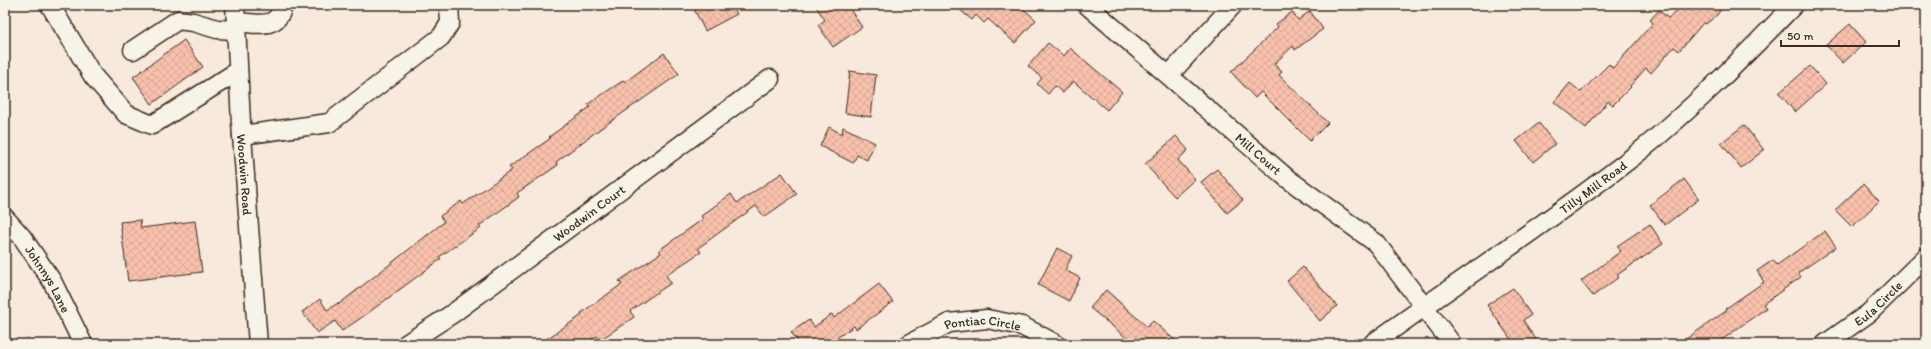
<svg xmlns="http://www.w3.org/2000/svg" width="1931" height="349" viewBox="0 0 1931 349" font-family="Itim,sans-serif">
	<defs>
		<pattern id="building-cross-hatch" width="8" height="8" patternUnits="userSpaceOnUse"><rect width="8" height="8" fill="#f8c1ab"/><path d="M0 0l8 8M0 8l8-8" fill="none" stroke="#d6a693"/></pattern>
	</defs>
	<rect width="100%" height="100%" fill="#f7e9dc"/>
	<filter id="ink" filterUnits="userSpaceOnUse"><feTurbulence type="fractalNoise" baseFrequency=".025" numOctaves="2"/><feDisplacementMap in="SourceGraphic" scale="8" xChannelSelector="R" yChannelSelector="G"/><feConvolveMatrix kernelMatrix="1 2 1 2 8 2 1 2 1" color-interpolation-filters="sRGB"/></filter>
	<g filter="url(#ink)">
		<g fill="url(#building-cross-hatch)" stroke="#3b2a1e">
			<path d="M 703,5 L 732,5 L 737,14 L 705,31 L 694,9 Z"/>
			<path d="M 815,5 L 847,5 L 862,27 L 833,47 L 818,25 L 825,20 Z"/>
			<path d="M 954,5 L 1019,5 L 1036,20 L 1015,43 L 988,19 L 984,23 L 976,15 L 972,20 Z"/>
			<path d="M 1684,5 L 1724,5 L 1717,15 L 1706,24 L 1704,22 L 1679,51 L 1674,47 L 1651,73 L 1646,68 L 1630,86 L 1631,87 L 1613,105 L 1608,101 L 1586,128 L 1554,102 L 1570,83 L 1581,92 L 1609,64 L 1613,68 L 1653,23 L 1650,20 L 1659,10 L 1668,18 Z"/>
			<path d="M 1310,11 L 1323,29 L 1295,50 L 1293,46 L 1274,64 L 1282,72 L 1279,75 L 1328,123 L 1310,141 L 1261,92 L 1255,98 L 1231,72 L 1278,27 L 1276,24 L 1292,12 L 1298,20 Z"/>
			<path d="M 1850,24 L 1866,42 L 1843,63 L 1826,45 Z"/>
			<path d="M 184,40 L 203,67 L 152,104 L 133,77 Z"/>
			<path d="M 1048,43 L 1064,56 L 1070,48 L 1122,92 L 1107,110 L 1073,81 L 1063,93 L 1055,86 L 1048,94 L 1037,84 L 1042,78 L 1028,66 Z"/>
			<path d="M 664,53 L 679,74 L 597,131 L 556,162 L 558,165 L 517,193 L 519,197 L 479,226 L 481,228 L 439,257 L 441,259 L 368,313 L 342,331 L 335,321 L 317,333 L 302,312 L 320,299 L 327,310 L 338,303 L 339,304 L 444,222 L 440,216 L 461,201 L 463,204 L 512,170 L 509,167 L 551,138 L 549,137 L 590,107 L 588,104 L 624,80 L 625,82 Z"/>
			<path d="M 1810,66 L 1826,84 L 1795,112 L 1779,93 Z"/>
			<path d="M 850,71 L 876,75 L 871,117 L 845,113 Z"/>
			<path d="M 1539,123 L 1555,144 L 1533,162 L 1516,141 Z"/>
			<path d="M 1744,125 L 1764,150 L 1741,168 L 1721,143 Z"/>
			<path d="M 829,127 L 842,134 L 843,127 L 875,143 L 867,160 L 857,155 L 853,163 L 820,146 Z"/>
			<path d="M 1176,136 L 1188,150 L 1178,160 L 1195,179 L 1175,197 L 1145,164 Z"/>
			<path d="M 1217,169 L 1243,200 L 1227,213 L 1201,182 Z"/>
			<path d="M 782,173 L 797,194 L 764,217 L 756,206 L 698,248 L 701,252 L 666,275 L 671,283 L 630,311 L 634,317 L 600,340 L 597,336 L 584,344 L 539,344 L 582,315 L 581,313 L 622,284 L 619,281 L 661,253 L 659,250 L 703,219 L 701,216 L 731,194 L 737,203 Z"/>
			<path d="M 1684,179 L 1699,199 L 1665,225 L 1650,205 Z"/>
			<path d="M 1863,184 L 1879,201 L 1852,227 L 1835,210 Z"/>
			<path d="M 140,220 L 141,228 L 195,221 L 202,272 L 128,281 L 120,222 Z"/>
			<path d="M 1650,224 L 1663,244 L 1617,275 L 1619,277 L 1593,296 L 1581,281 L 1621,251 L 1617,246 Z"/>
			<path d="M 1825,231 L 1836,247 L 1798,273 L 1801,277 L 1763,304 L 1766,308 L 1716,344 L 1679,344 L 1726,311 L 1725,309 L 1764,282 L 1757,271 L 1773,260 L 1777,265 Z"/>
			<path d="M 1057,248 L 1072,256 L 1065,270 L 1080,278 L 1069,301 L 1038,285 Z"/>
			<path d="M 1303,267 L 1337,306 L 1320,321 L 1287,281 Z"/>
			<path d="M 879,284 L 893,302 L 856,329 L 854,326 L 828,344 L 800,344 L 791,332 L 809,320 L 814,327 L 832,314 L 834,318 Z"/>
			<path d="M 1513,288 L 1531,315 L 1523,320 L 1539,344 L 1514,344 L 1487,305 Z"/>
			<path d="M 1106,290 L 1147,327 L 1153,321 L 1179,344 L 1134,344 L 1090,308 Z"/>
		</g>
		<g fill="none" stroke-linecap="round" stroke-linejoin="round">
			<defs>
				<g id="minor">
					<path d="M 50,5 L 93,76 L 126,114 L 152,125 L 238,71"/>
					<path id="s1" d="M 235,5 L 241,123 L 258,344"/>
					<path id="s2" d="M 1087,5 L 1288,179 L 1376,243 L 1452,344"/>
					<path d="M 236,22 C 256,23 278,31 283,5"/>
					<path d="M 133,50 L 178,20 L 193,22 L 217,29 L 236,30"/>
					<path d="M 1169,75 L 1233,5"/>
					<path d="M 242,135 L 329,123 L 441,37 L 450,23 L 449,5"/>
					<path id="s3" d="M 5,218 L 22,237 L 52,281 L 83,344"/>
					<path id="s4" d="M 406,344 L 452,314 L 770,79"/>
					<path id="s5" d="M 909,344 L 949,323 L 987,319 L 1022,326 L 1056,344"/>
					<path id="s6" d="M 1372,344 C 1459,281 1549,222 1634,156 C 1692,110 1743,57 1794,5"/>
					<path id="s7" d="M 1825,344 L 1869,313 L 1926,257"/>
				</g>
			</defs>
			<use href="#minor" stroke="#3b2a1e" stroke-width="21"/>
			<use href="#minor" stroke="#f7f3e8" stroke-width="18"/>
		</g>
	</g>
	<g text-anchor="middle" stroke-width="3" stroke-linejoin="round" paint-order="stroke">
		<g font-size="13" fill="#3b2a1e" stroke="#f7f3e8">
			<text dy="5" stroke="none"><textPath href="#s2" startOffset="227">Mill Court</textPath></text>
			<text dy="5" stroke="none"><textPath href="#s1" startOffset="170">Woodwin Road</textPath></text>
			<text dy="5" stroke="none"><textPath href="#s6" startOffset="271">Tilly Mill Road</textPath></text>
			<text dy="5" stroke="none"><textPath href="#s4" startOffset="225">Woodwin Court</textPath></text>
			<text dy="5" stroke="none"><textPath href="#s3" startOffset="75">Johnnys Lane</textPath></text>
			<text dy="5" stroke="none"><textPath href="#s7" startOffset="67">Eula Circle</textPath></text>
			<text dy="5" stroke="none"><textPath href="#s5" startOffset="79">Pontiac Circle</textPath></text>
		</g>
	</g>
	<rect width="1931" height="349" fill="none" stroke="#f7f3e8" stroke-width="20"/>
	<rect x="10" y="10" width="1911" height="329" fill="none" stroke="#3b2a1e" stroke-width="1.5" filter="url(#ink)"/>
	<path d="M1781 40v6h118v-6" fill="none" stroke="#3b2a1e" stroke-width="2"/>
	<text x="1787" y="40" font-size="12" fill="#3b2a1e" stroke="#f7f3e8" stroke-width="3" paint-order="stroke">50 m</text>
</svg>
